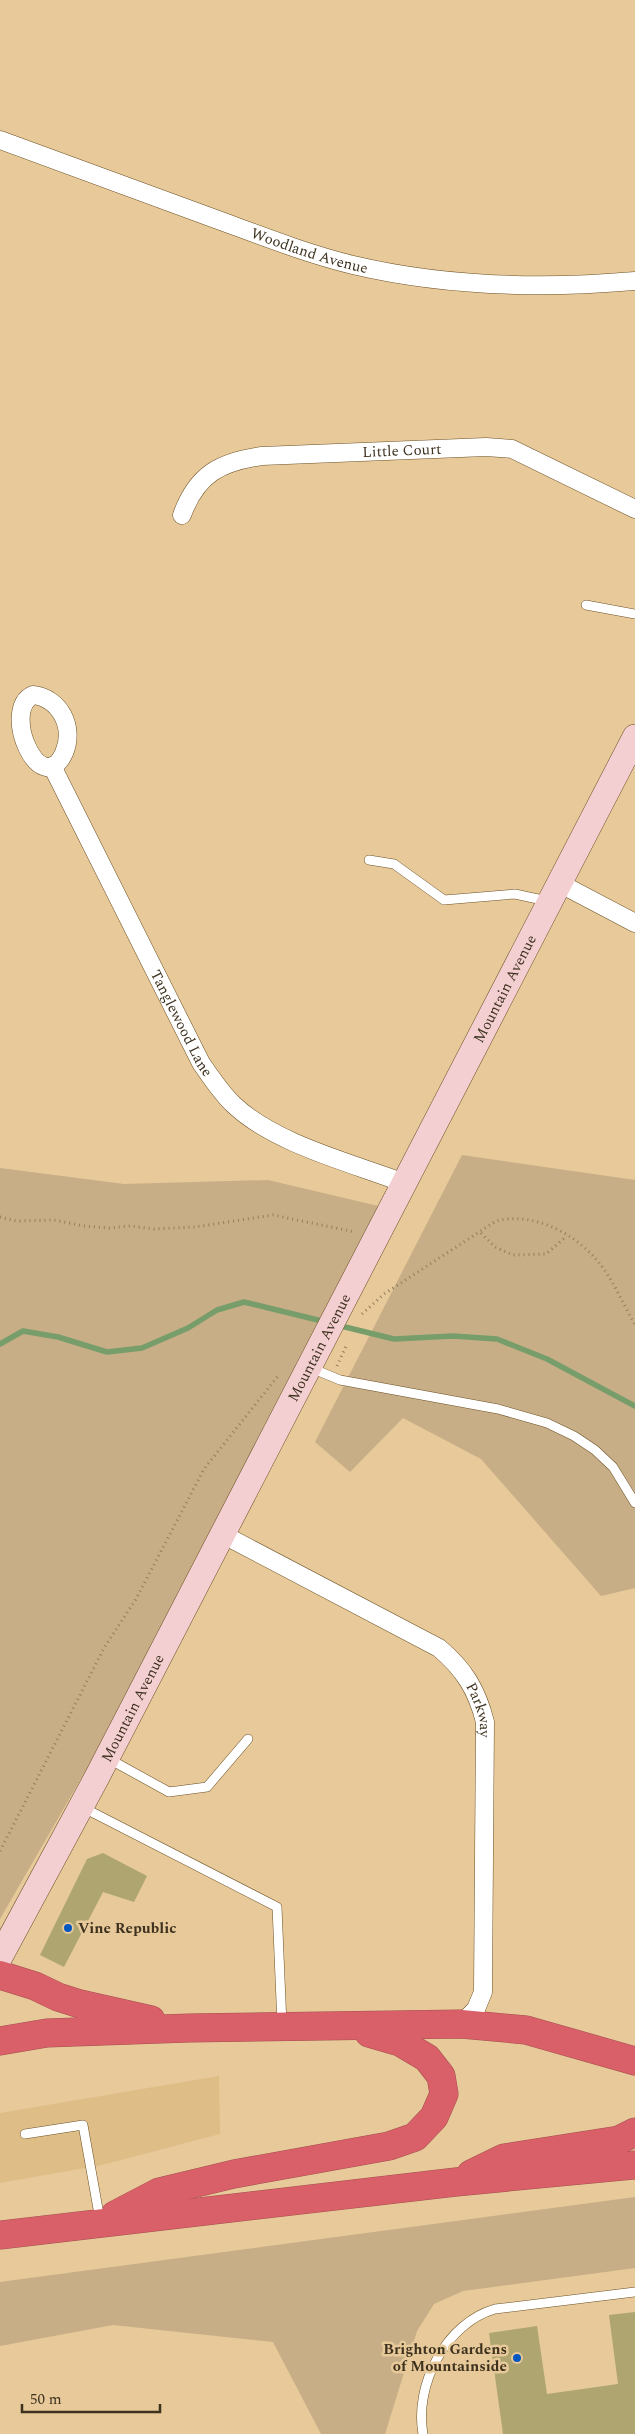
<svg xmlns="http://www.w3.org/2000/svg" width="635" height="2434" viewBox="0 0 635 2434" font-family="Spectral,serif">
	<rect width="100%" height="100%" fill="#e7c99a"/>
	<path fill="#dfbd87" d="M 219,2076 L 220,2134 L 102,2165 L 0,2183 L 0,2113 Z"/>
	<g fill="#c7ae86">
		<path d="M 462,1155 L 635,1180 L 635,1588 L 601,1596 L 481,1459 L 403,1418 L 350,1472 L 315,1442 Z"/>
		<path d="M 0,1168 L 124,1184 L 268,1180 L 391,1209 L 222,1534 L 0,1919 Z"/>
		<path d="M 635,2197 L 635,2268 L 463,2291 L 434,2304 L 417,2331 L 385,2434 L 321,2434 L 273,2342 L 113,2325 L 0,2346 L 0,2282 Z"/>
	</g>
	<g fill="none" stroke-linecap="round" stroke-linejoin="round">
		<g stroke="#779d6b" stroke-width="5.5">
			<path d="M 337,1325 L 394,1339 L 453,1336 L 497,1339 L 547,1359 L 635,1406"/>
			<path d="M 0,1344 L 23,1331 L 58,1337 L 107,1352 L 142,1348 L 188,1328 L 217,1310 L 244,1302 L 326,1322"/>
		</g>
	</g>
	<g fill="#aea571">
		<path d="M 103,1853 L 147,1876 L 134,1902 L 103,1892 L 64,1967 L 40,1955 L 87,1859 Z"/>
		<path d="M 635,2312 L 635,2434 L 503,2434 L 489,2333 L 537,2326 L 547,2394 L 618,2384 L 609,2315 Z"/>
	</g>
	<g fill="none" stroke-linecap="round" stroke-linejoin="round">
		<defs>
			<g id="lane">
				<path d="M 586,605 L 635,614"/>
				<path d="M 369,860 L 394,864 L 444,900 L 515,894 L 547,901"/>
				<path d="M 311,1368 L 340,1380 L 498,1409 L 547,1423 L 574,1436 L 595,1450 L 613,1467 L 635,1503"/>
				<path d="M 109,1759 L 169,1792 L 207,1787 L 248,1739"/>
				<path d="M 82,1807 L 277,1907 L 282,2025"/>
				<path d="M 25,2134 L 83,2125 L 100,2220"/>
				<path d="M 423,2434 C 414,2385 446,2323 495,2309 L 635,2292"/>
			</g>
			<g id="street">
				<path id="s1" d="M 0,140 C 70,165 140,191 210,217 C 257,234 304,253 353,265 C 446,287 541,289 635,281"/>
				<path id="s2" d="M 182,515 C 197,474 220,462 262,456 L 486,447 L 512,449 L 635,509"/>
				<path d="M 33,695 C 60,698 75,727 64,753 C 41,802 0,710 33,695 Z"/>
				<path id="s3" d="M 52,766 L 201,1063 C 211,1077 221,1093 234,1105 C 275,1144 352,1163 404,1183"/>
				<path d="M 559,883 L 635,923"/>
				<path id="s4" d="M 222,1534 L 439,1648 C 464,1669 477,1690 485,1722 L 483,1992 L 476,2009 L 461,2024"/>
			</g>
			<g id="secondary">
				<path id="s5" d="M 0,1957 L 97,1777 L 635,737"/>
			</g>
			<g id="highway">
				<path d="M 0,1975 L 35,1986 L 58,1997 L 80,2004 L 151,2020"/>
				<path d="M 0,2041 L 47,2033 L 189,2028 L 461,2024 L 526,2030 L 635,2061"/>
				<path d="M 471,2174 L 504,2158 L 619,2140 L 635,2132"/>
				<path d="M 115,2215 L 159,2192 L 234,2174 L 389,2146 L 415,2137 L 434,2117 L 444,2094 L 441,2076 L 427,2058 L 400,2042 L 369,2033"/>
				<path d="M 0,2235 L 456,2182 L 635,2165"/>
			</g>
		</defs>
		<use href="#lane" stroke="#6c5125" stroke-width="10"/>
		<use href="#street" stroke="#6c5125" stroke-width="19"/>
		<use href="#secondary" stroke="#6c5125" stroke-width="26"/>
		<use href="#highway" stroke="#a3504e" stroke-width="29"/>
		<g stroke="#937e5d" stroke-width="3" stroke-dasharray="1 4" stroke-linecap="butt">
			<path d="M 0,1217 L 16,1221 L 54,1220 L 84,1226 L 109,1228 L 130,1226 L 154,1229 L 195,1227 L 273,1215 L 355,1232"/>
			<path d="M 481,1233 L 495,1247 L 513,1255 L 546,1254 L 567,1236"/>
			<path d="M 362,1314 L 384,1294 L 496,1221 C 532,1212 571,1231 596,1259 C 612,1277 623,1304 635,1325"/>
			<path d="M 337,1366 L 347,1344"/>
			<path d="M 0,1851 L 104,1648 L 136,1599 L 204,1469 L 278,1376"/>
		</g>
		<use href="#lane" stroke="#fff" stroke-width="9"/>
		<use href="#street" stroke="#fff" stroke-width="18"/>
		<use href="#secondary" stroke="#f4cfd2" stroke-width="25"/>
		<use href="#highway" stroke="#d96068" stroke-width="28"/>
	</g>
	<g fill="#0357c0" stroke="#e7c99a" stroke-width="2">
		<circle cx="68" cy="1928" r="5"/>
		<circle cx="517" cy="2358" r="5"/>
	</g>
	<g text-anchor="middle" stroke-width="5" stroke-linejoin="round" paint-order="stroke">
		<g font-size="15" fill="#3e321f" stroke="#e7c99a">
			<text dy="5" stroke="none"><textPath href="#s1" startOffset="329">Woodland Avenue</textPath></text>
			<text dy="5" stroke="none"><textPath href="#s2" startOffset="246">Little Court</textPath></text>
			<text dy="5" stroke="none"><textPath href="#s5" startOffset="1092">Mountain Avenue</textPath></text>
			<text dy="5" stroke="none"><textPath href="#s3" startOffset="288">Tanglewood Lane</textPath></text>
			<text dy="5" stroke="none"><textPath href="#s5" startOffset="688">Mountain Avenue</textPath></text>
			<text dy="5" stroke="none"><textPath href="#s5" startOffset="282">Mountain Avenue</textPath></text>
			<text dy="5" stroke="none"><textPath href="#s4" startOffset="321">Parkway</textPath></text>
		</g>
		<g font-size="15" font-weight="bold" fill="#3e321f" stroke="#e7c99a" text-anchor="start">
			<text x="78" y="1933">Vine Republic</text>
			<text x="507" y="2354" text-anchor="end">Brighton Gardens<tspan x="507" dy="17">of Mountainside</tspan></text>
		</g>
	</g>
	<path d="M22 2404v8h138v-8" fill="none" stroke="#3e321f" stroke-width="2.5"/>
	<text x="30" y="2404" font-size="15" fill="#3e321f" stroke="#e7c99a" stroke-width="4" paint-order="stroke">50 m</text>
</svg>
